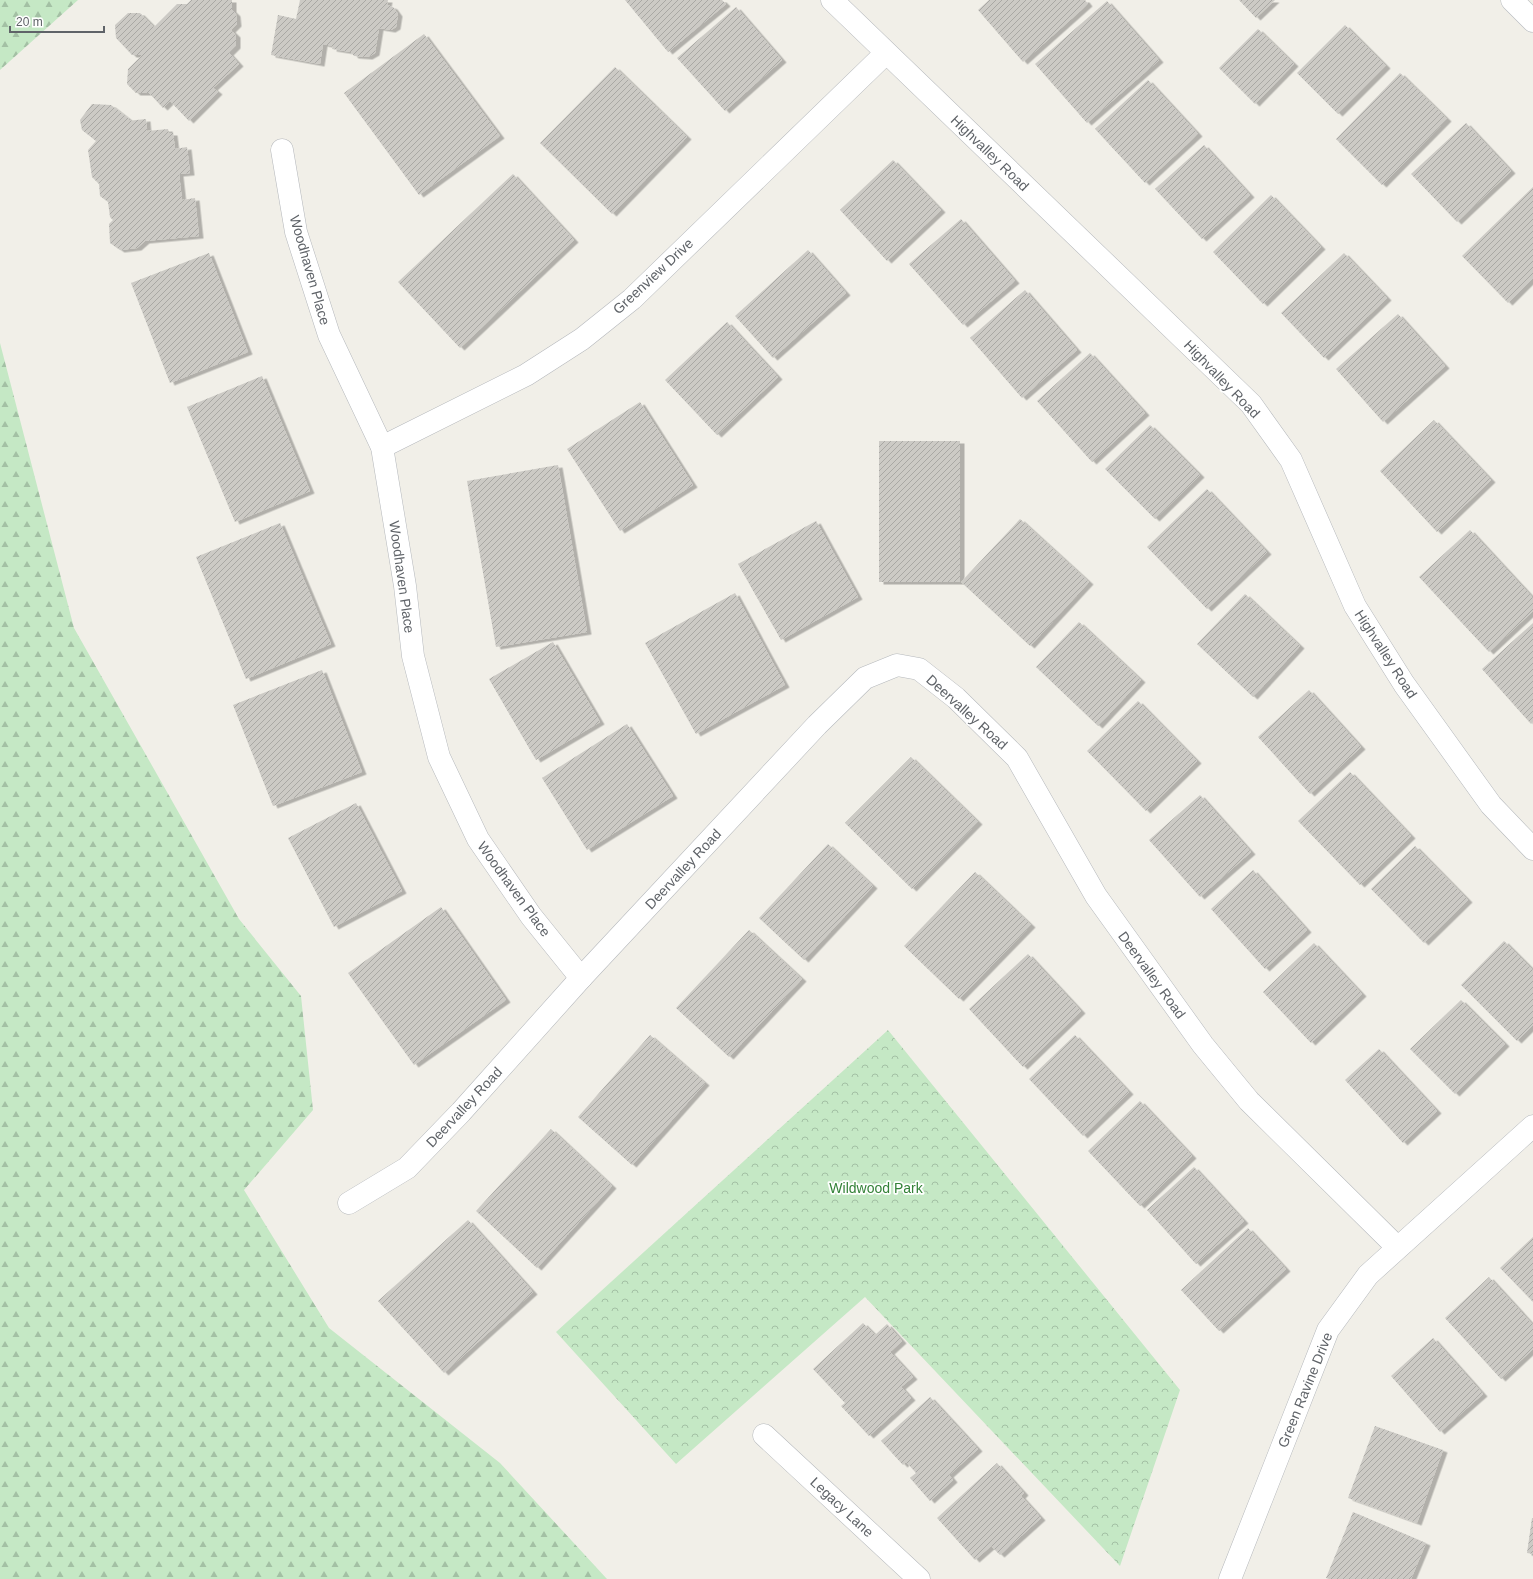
<svg xmlns="http://www.w3.org/2000/svg" width="1533" height="1579" viewBox="0 0 1533 1579" font-family="Helvetica,sans-serif">
	<defs>
		<pattern id="forest-firs" width="22" height="20" patternUnits="userSpaceOnUse"><rect width="22" height="20" fill="#c5e8c5"/><path d="M5 1l3.5 6h-7zM16 11l3.5 6h-7z" fill="#a3c0a4"/></pattern>
		<pattern id="park-crowns" width="20" height="18" patternUnits="userSpaceOnUse"><rect width="20" height="18" fill="#c5e8c5"/><path d="M2 6a3 3 0 1 1 6 0M12 15a3 3 0 1 1 6 0" fill="none" stroke="#a3c0a4"/></pattern>
		<pattern id="building-hatch" width="6" height="6" patternUnits="userSpaceOnUse"><rect width="6" height="6" fill="#cccac5"/><path d="M-1 1l2-2M0 6l6-6M5 7l2-2" fill="none" stroke="#a9a8a4"/></pattern>
		<filter id="shadow"><feDropShadow dx="4.5" dy="2.5" stdDeviation="0" flood-color="#0004"/></filter>
	</defs>
	<rect width="100%" height="100%" fill="#f1efe8"/>
	<g fill="url(#forest-firs)">
		<path d="M 0,0 L 78,0 L 0,70 Z"/>
		<path d="M 0,343 L 74,628 L 239,919 L 301,996 L 313,1110 L 244,1190 L 329,1328 L 500,1463 L 607,1579 L 0,1579 Z"/>
	</g>
	<path fill="url(#park-crowns)" d="M 888,1030 L 1180,1390 L 1120,1566 L 865,1297 L 676,1464 L 556,1332 Z"/>
	<g fill="url(#building-hatch)" filter="url(#shadow)">
		<path d="M 191,0 L 232,0 L 232,10 L 236,14 L 237,24 L 231,30 L 236,35 L 236,46 L 229,53 L 239,64 L 213,88 L 218,92 L 189,121 L 170,101 L 163,108 L 149,93 L 136,93 L 127,84 L 128,69 L 142,55 L 132,55 L 116,38 L 115,25 L 128,13 L 140,13 L 154,27 L 177,4 L 187,4 Z"/>
		<path d="M 300,0 L 388,0 L 387,5 L 393,7 L 398,14 L 396,27 L 391,30 L 379,28 L 375,53 L 368,57 L 354,56 L 351,52 L 332,49 L 333,46 L 323,44 L 320,64 L 271,55 L 278,15 L 296,19 Z"/>
		<path d="M 625,0 L 722,0 L 726,4 L 668,52 Z"/>
		<path d="M 989,0 L 1085,0 L 1088,4 L 1023,62 L 978,10 Z"/>
		<path d="M 1239,0 L 1275,0 L 1256,18 Z"/>
		<path d="M 1107,1 L 1159,60 L 1087,123 L 1035,64 Z"/>
		<path d="M 736,7 L 782,60 L 725,111 L 677,58 Z"/>
		<path d="M 1345,25 L 1386,66 L 1338,114 L 1297,73 Z"/>
		<path d="M 1258,29 L 1294,64 L 1255,104 L 1219,68 Z"/>
		<path d="M 424,34 L 500,136 L 419,195 L 344,93 Z"/>
		<path d="M 615,67 L 687,137 L 612,214 L 540,143 Z"/>
		<path d="M 1400,73 L 1447,119 L 1382,185 L 1336,139 Z"/>
		<path d="M 1148,80 L 1198,134 L 1145,183 L 1095,129 Z"/>
		<path d="M 92,104 L 111,105 L 129,119 L 127,121 L 146,119 L 147,131 L 168,129 L 169,133 L 173,133 L 175,149 L 187,147 L 190,173 L 179,174 L 182,200 L 195,198 L 199,236 L 145,241 L 137,248 L 120,250 L 110,243 L 109,224 L 113,220 L 110,217 L 108,202 L 100,196 L 99,184 L 92,177 L 88,150 L 96,141 L 82,130 L 80,120 Z"/>
		<path d="M 1466,123 L 1511,171 L 1457,222 L 1411,174 Z"/>
		<path d="M 1204,145 L 1250,195 L 1202,239 L 1155,189 Z"/>
		<path d="M 893,160 L 941,210 L 887,261 L 840,210 Z"/>
		<path d="M 513,174 L 574,240 L 460,348 L 398,282 Z"/>
		<path d="M 1533,187 L 1533,278 L 1508,303 L 1462,256 Z"/>
		<path d="M 1271,195 L 1321,247 L 1263,304 L 1213,252 Z"/>
		<path d="M 961,219 L 1015,281 L 963,325 L 909,264 Z"/>
		<path d="M 808,250 L 846,293 L 773,358 L 735,316 Z"/>
		<path d="M 209,253 L 248,352 L 170,383 L 131,283 Z"/>
		<path d="M 1344,253 L 1387,298 L 1324,358 L 1281,313 Z"/>
		<path d="M 1025,290 L 1077,350 L 1022,398 L 970,338 Z"/>
		<path d="M 1398,314 L 1445,366 L 1383,422 L 1336,369 Z"/>
		<path d="M 727,322 L 778,377 L 717,435 L 665,380 Z"/>
		<path d="M 1090,353 L 1145,413 L 1092,462 L 1037,401 Z"/>
		<path d="M 262,376 L 310,491 L 235,522 L 187,407 Z"/>
		<path d="M 640,402 L 693,485 L 620,531 L 567,449 Z"/>
		<path d="M 1434,420 L 1491,480 L 1437,532 L 1380,471 Z"/>
		<path d="M 1150,425 L 1200,475 L 1155,519 L 1105,469 Z"/>
		<rect x="879" y="441" width="81" height="141"/>
		<path d="M 558,465 L 587,632 L 496,647 L 467,481 Z"/>
		<path d="M 1207,489 L 1267,552 L 1207,609 L 1147,547 Z"/>
		<path d="M 1020,519 L 1089,582 L 1030,646 L 961,582 Z"/>
		<path d="M 816,521 L 858,597 L 781,640 L 738,564 Z"/>
		<path d="M 280,523 L 331,644 L 246,679 L 196,557 Z"/>
		<path d="M 1470,530 L 1533,598 L 1533,611 L 1489,652 L 1419,577 Z"/>
		<path d="M 735,593 L 785,685 L 696,734 L 645,643 Z"/>
		<path d="M 1245,594 L 1300,646 L 1253,697 L 1197,644 Z"/>
		<path d="M 1079,622 L 1141,680 L 1098,726 L 1036,667 Z"/>
		<path d="M 1533,623 L 1533,722 L 1531,724 L 1482,669 Z"/>
		<path d="M 553,642 L 600,722 L 536,760 L 489,679 Z"/>
		<path d="M 322,670 L 362,772 L 273,806 L 233,705 Z"/>
		<path d="M 1309,690 L 1361,747 L 1310,794 L 1258,737 Z"/>
		<path d="M 1138,701 L 1197,761 L 1146,811 L 1087,751 Z"/>
		<path d="M 627,724 L 673,796 L 587,850 L 542,778 Z"/>
		<path d="M 911,757 L 978,822 L 912,889 L 845,823 Z"/>
		<path d="M 1350,772 L 1411,836 L 1360,885 L 1298,821 Z"/>
		<path d="M 1200,795 L 1251,852 L 1200,897 L 1149,840 Z"/>
		<path d="M 356,803 L 402,891 L 334,927 L 288,838 Z"/>
		<path d="M 828,844 L 873,886 L 804,960 L 759,918 Z"/>
		<path d="M 1415,846 L 1468,900 L 1424,943 L 1371,889 Z"/>
		<path d="M 1253,870 L 1307,930 L 1265,969 L 1211,909 Z"/>
		<path d="M 975,872 L 1031,925 L 959,999 L 904,946 Z"/>
		<path d="M 441,907 L 506,1000 L 414,1065 L 348,973 Z"/>
		<path d="M 749,930 L 802,979 L 729,1057 L 676,1008 Z"/>
		<path d="M 1504,941 L 1533,970 L 1533,1025 L 1517,1041 L 1461,985 Z"/>
		<path d="M 1314,943 L 1362,994 L 1311,1043 L 1263,992 Z"/>
		<path d="M 1028,954 L 1081,1011 L 1023,1067 L 969,1009 Z"/>
		<path d="M 1461,1000 L 1505,1044 L 1455,1094 L 1410,1049 Z"/>
		<path d="M 650,1035 L 705,1083 L 632,1165 L 578,1117 Z"/>
		<path d="M 1075,1035 L 1129,1092 L 1083,1136 L 1029,1079 Z"/>
		<path d="M 1379,1049 L 1437,1111 L 1403,1143 L 1345,1080 Z"/>
		<path d="M 1140,1101 L 1192,1156 L 1140,1206 L 1088,1151 Z"/>
		<path d="M 551,1129 L 612,1186 L 537,1268 L 476,1211 Z"/>
		<path d="M 1194,1167 L 1244,1221 L 1196,1264 L 1147,1210 Z"/>
		<path d="M 468,1220 L 533,1292 L 444,1373 L 378,1301 Z"/>
		<path d="M 1248,1228 L 1286,1269 L 1219,1331 L 1181,1290 Z"/>
		<path d="M 1533,1237 L 1533,1302 L 1500,1268 Z"/>
		<path d="M 1489,1277 L 1533,1325 L 1533,1349 L 1501,1379 L 1445,1318 Z"/>
		<path d="M 863,1323 L 875,1335 L 887,1324 L 902,1341 L 890,1352 L 913,1377 L 901,1387 L 911,1398 L 869,1436 L 841,1406 L 845,1403 L 813,1369 Z"/>
		<path d="M 1433,1338 L 1483,1394 L 1440,1432 L 1391,1376 Z"/>
		<path d="M 930,1397 L 978,1449 L 949,1475 L 953,1480 L 930,1501 L 910,1478 L 916,1473 L 906,1462 L 903,1465 L 881,1441 Z"/>
		<path d="M 1375,1426 L 1443,1450 L 1417,1523 L 1348,1498 Z"/>
		<path d="M 997,1463 L 1024,1493 L 1021,1496 L 1041,1518 L 1000,1555 L 991,1546 L 975,1560 L 937,1518 Z"/>
		<path d="M 1353,1512 L 1426,1543 L 1411,1579 L 1329,1579 L 1326,1578 Z"/>
		<path d="M 1532,1518 L 1533,1518 L 1533,1554 L 1527,1553 Z"/>
	</g>
	<g fill="none" stroke-linecap="round" stroke-linejoin="round">
		<defs>
			<g id="minor">
				<path d="M 832,0 L 1251,404 L 1291,460 L 1355,606 L 1404,684 L 1491,805 L 1533,849"/>
				<path d="M 282,150 L 296,232 L 329,335 L 382,447 L 405,586 L 413,656 L 439,757 L 478,839 L 531,916 L 581,978"/>
				<path d="M 382,447 L 526,375 L 582,339 L 632,299 L 886,53"/>
				<path d="M 349,1203 L 407,1168 L 461,1112 L 581,978 L 817,725 L 865,678 L 897,665 L 919,669 L 956,698 L 1017,758 L 1096,896 L 1203,1045 L 1249,1101 L 1397,1247"/>
				<path d="M 764,1435 L 919,1579"/>
				<path d="M 1230,1579 L 1328,1330 L 1368,1275 L 1533,1126"/>
			</g>
			<path id="secondary" d="M 1512,0 L 1533,21"/>
		</defs>
		<use href="#minor" stroke="#b5b8bc" stroke-width="23"/>
		<use href="#secondary" stroke="#b6babf" stroke-width="23"/>
		<use href="#minor" stroke="#fff" stroke-width="22"/>
		<use href="#secondary" stroke="#fff" stroke-width="22"/>
	</g>
	<g text-anchor="middle" stroke-width="3.5" stroke-linejoin="round" paint-order="stroke">
		<g font-size="14" fill="#5f6368" stroke="#fff">
			<text transform="translate(990 153) rotate(44)" y="5">Highvalley Road</text>
			<text transform="translate(310 270) rotate(74)" y="5">Woodhaven Place</text>
			<text transform="translate(653 276) rotate(-43)" y="5">Greenview Drive</text>
			<text transform="translate(1222 379) rotate(46)" y="5">Highvalley Road</text>
			<text transform="translate(402 577) rotate(82)" y="5">Woodhaven Place</text>
			<text transform="translate(1386 654) rotate(57)" y="5">Highvalley Road</text>
			<text transform="translate(967 712) rotate(42)" y="5">Deervalley Road</text>
			<text transform="translate(683 869) rotate(-47)" y="5">Deervalley Road</text>
			<text transform="translate(514 889) rotate(54)" y="5">Woodhaven Place</text>
			<text transform="translate(1152 975) rotate(54)" y="5">Deervalley Road</text>
			<text transform="translate(464 1107) rotate(-47)" y="5">Deervalley Road</text>
			<text transform="translate(1305 1390) rotate(-68)" y="5">Green Ravine Drive</text>
			<text transform="translate(842 1507) rotate(43)" y="5">Legacy Lane</text>
		</g>
		<g font-size="14" fill="#348238" stroke="#fff">
			<text x="876" y="1193">Wildwood Park</text>
		</g>
	</g>
	<path d="M10 26v6h94v-6" fill="none" stroke="#5f6368" stroke-width="2"/>
	<text x="16" y="26" font-size="12" fill="#5f6368" stroke="#ffffff" stroke-width="3" paint-order="stroke">20 m</text>
</svg>
